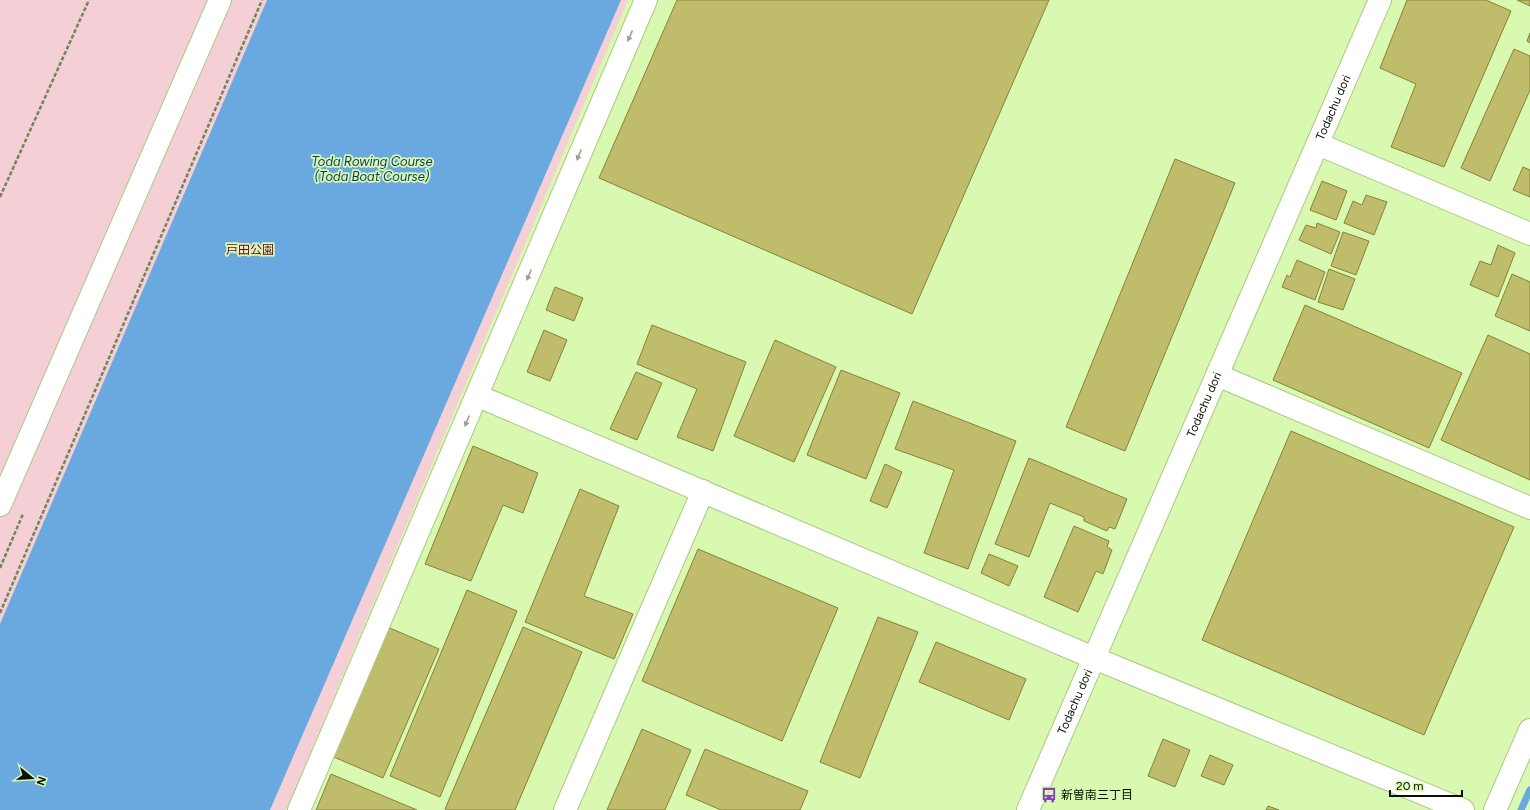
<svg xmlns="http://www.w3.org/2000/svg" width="1530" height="810" viewBox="0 0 1530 810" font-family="Figtree,'Noto Sans JP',sans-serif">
	<rect width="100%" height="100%" fill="#d9f8b0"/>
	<path fill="#f4d0d6" d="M 0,0 L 628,0 L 286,810 L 0,810 Z"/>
	<path fill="#6aa8e0" d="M 267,0 L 621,0 L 270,810 L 0,810 L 0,624 Z"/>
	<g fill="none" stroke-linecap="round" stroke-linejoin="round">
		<path stroke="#6aa8e0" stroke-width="7" d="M 1521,810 L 1530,790"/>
	</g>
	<g fill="#bfbd6b" stroke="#858336">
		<path d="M 677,0 L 1049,0 L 912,314 L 599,178 Z"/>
		<path d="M 1407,0 L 1486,0 L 1511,11 L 1444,167 L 1391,147 L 1416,84 L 1380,68 Z"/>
		<path d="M 1517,0 L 1530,0 L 1530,6 Z"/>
		<path d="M 1530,33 L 1530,43 L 1527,41 Z"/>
		<path d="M 1514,49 L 1530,56 L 1530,90 L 1490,181 L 1461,168 Z"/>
		<path d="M 1175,159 L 1235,183 L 1125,451 L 1066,427 Z"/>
		<path d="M 1523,167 L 1530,170 L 1530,197 L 1513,190 Z"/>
		<path d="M 1322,181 L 1347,191 L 1336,220 L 1310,210 Z"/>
		<path d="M 1366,195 L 1387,202 L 1374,235 L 1344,223 L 1353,201 L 1362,205 Z"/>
		<path d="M 1317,223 L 1340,232 L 1331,254 L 1299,240 L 1306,225 L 1316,228 Z"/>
		<path d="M 1343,232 L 1369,241 L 1356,275 L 1331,266 Z"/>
		<path d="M 1498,245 L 1515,253 L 1498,297 L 1470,285 L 1480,261 L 1491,265 Z"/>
		<path d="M 1297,260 L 1325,272 L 1315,300 L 1282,287 L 1287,275 L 1290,277 Z"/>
		<path d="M 1329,269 L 1355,279 L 1343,310 L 1318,302 Z"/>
		<path d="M 1512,274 L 1530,282 L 1530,331 L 1495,316 Z"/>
		<path d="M 555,287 L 583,298 L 574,321 L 546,310 Z"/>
		<path d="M 1305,305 L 1462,373 L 1429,448 L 1273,380 Z"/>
		<path d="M 652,325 L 746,362 L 713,451 L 677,437 L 697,389 L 637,364 Z"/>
		<path d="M 544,330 L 567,340 L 550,381 L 527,372 Z"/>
		<path d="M 1488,335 L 1530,354 L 1530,480 L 1441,440 Z"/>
		<path d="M 775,340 L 836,367 L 794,462 L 734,436 Z"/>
		<path d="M 841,370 L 900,393 L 866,479 L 807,455 Z"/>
		<path d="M 636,372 L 662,383 L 637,440 L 610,429 Z"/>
		<path d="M 913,401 L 1016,441 L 968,569 L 924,553 L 954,470 L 895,449 Z"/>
		<path d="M 1291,431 L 1514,527 L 1424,735 L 1202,640 Z"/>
		<path d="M 473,446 L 538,473 L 523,513 L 503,505 L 471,581 L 425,564 Z"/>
		<path d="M 1029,458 L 1127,499 L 1115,529 L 1109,527 L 1107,531 L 1084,521 L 1084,517 L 1050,503 L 1029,557 L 995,544 Z"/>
		<path d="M 885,464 L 902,472 L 887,508 L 870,501 Z"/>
		<path d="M 580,489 L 619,506 L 584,596 L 633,614 L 614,659 L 525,622 Z"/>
		<path d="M 1074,526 L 1109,541 L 1107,547 L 1112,550 L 1103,574 L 1096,571 L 1078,612 L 1044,597 Z"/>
		<path d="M 698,549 L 838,608 L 782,741 L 642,681 Z"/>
		<path d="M 989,554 L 1018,566 L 1009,586 L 981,573 Z"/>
		<path d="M 467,590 L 517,611 L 440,797 L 390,776 Z"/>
		<path d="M 878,617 L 918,632 L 860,778 L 820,762 Z"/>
		<path d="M 385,626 L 439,649 L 383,778 L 329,755 Z"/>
		<path d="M 523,627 L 582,652 L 515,810 L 447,810 L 445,809 Z"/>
		<path d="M 936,642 L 1026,679 L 1009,720 L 919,682 Z"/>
		<path d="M 642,729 L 691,750 L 665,810 L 607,810 Z"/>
		<path d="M 1163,739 L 1190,750 L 1175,787 L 1148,776 Z"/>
		<path d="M 705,749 L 808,791 L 800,810 L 721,810 L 686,795 Z"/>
		<path d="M 1210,755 L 1233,765 L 1224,785 L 1201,776 Z"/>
		<path d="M 331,774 L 417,810 L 316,810 Z"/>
		<path d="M 1268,806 L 1279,810 L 1266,810 Z"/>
	</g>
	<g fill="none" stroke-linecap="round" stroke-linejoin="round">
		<defs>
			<g id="minor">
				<path d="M 1318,144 L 1530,234"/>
				<path d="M 1217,375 L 1530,508"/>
				<path d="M 478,396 L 1094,658 L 1463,810"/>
				<path d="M 0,505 L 220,0"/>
				<path d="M 299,810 L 646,0"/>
				<path d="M 565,810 L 703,491"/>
				<path id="s1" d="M 1028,810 L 1380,0"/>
				<path d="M 1495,810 L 1530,730"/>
			</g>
		</defs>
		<use href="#minor" stroke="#aac882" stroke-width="24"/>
		<g stroke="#718558" stroke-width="2.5" stroke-dasharray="4 2" stroke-linecap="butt">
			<path d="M 0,197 L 89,0"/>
			<path d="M 0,568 L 23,514"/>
			<path d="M 0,613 L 262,0"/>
		</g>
		<use href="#minor" stroke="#fff" stroke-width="22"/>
	</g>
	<defs><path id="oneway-solid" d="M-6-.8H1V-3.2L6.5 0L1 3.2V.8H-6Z"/></defs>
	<g fill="#9ca099">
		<use href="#oneway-solid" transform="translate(630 36) rotate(114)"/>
		<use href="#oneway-solid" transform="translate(579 155) rotate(113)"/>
		<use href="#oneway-solid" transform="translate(529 275) rotate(113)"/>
		<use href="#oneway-solid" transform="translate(467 421) rotate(113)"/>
	</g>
	<defs>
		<symbol id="bus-bare" viewBox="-9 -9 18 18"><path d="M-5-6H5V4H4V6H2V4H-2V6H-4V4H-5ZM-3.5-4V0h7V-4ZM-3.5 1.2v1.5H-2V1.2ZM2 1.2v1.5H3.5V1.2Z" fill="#8542b7" stroke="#d9f8b0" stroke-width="2.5" paint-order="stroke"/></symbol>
	</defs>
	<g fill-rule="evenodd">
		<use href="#bus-bare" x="1038" y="784" width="22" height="22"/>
	</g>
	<g text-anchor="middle" stroke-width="3.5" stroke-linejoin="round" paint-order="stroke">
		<g font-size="12" fill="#081100" stroke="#d9f8b0">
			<text dy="4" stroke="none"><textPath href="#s1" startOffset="766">Todachu dori</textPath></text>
			<text dy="4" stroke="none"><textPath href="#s1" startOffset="442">Todachu dori</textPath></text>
			<text dy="4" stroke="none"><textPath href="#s1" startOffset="118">Todachu dori</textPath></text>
		</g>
		<g font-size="12" fill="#6b012b" stroke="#d9f8b0">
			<text x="250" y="254">戸田公園</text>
		</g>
		<g font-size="12" fill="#081100" stroke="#d9f8b0" text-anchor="start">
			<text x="1061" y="799">新曽南三丁目</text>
		</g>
		<g font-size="13" font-style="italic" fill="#08385d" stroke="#d9f8b0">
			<text x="372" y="166">Toda Rowing Course<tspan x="372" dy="15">(Toda Boat Course)</tspan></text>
		</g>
	</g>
	<g transform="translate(32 778) rotate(108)" stroke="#d9f8b0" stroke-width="3" paint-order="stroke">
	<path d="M0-3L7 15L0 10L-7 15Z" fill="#081100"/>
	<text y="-6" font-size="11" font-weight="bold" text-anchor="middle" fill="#081100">N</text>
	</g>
	<path d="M1390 790v6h72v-6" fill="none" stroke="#081100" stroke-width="2"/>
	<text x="1396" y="790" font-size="12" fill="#081100" stroke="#d9f8b0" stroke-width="3" paint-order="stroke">20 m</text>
</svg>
